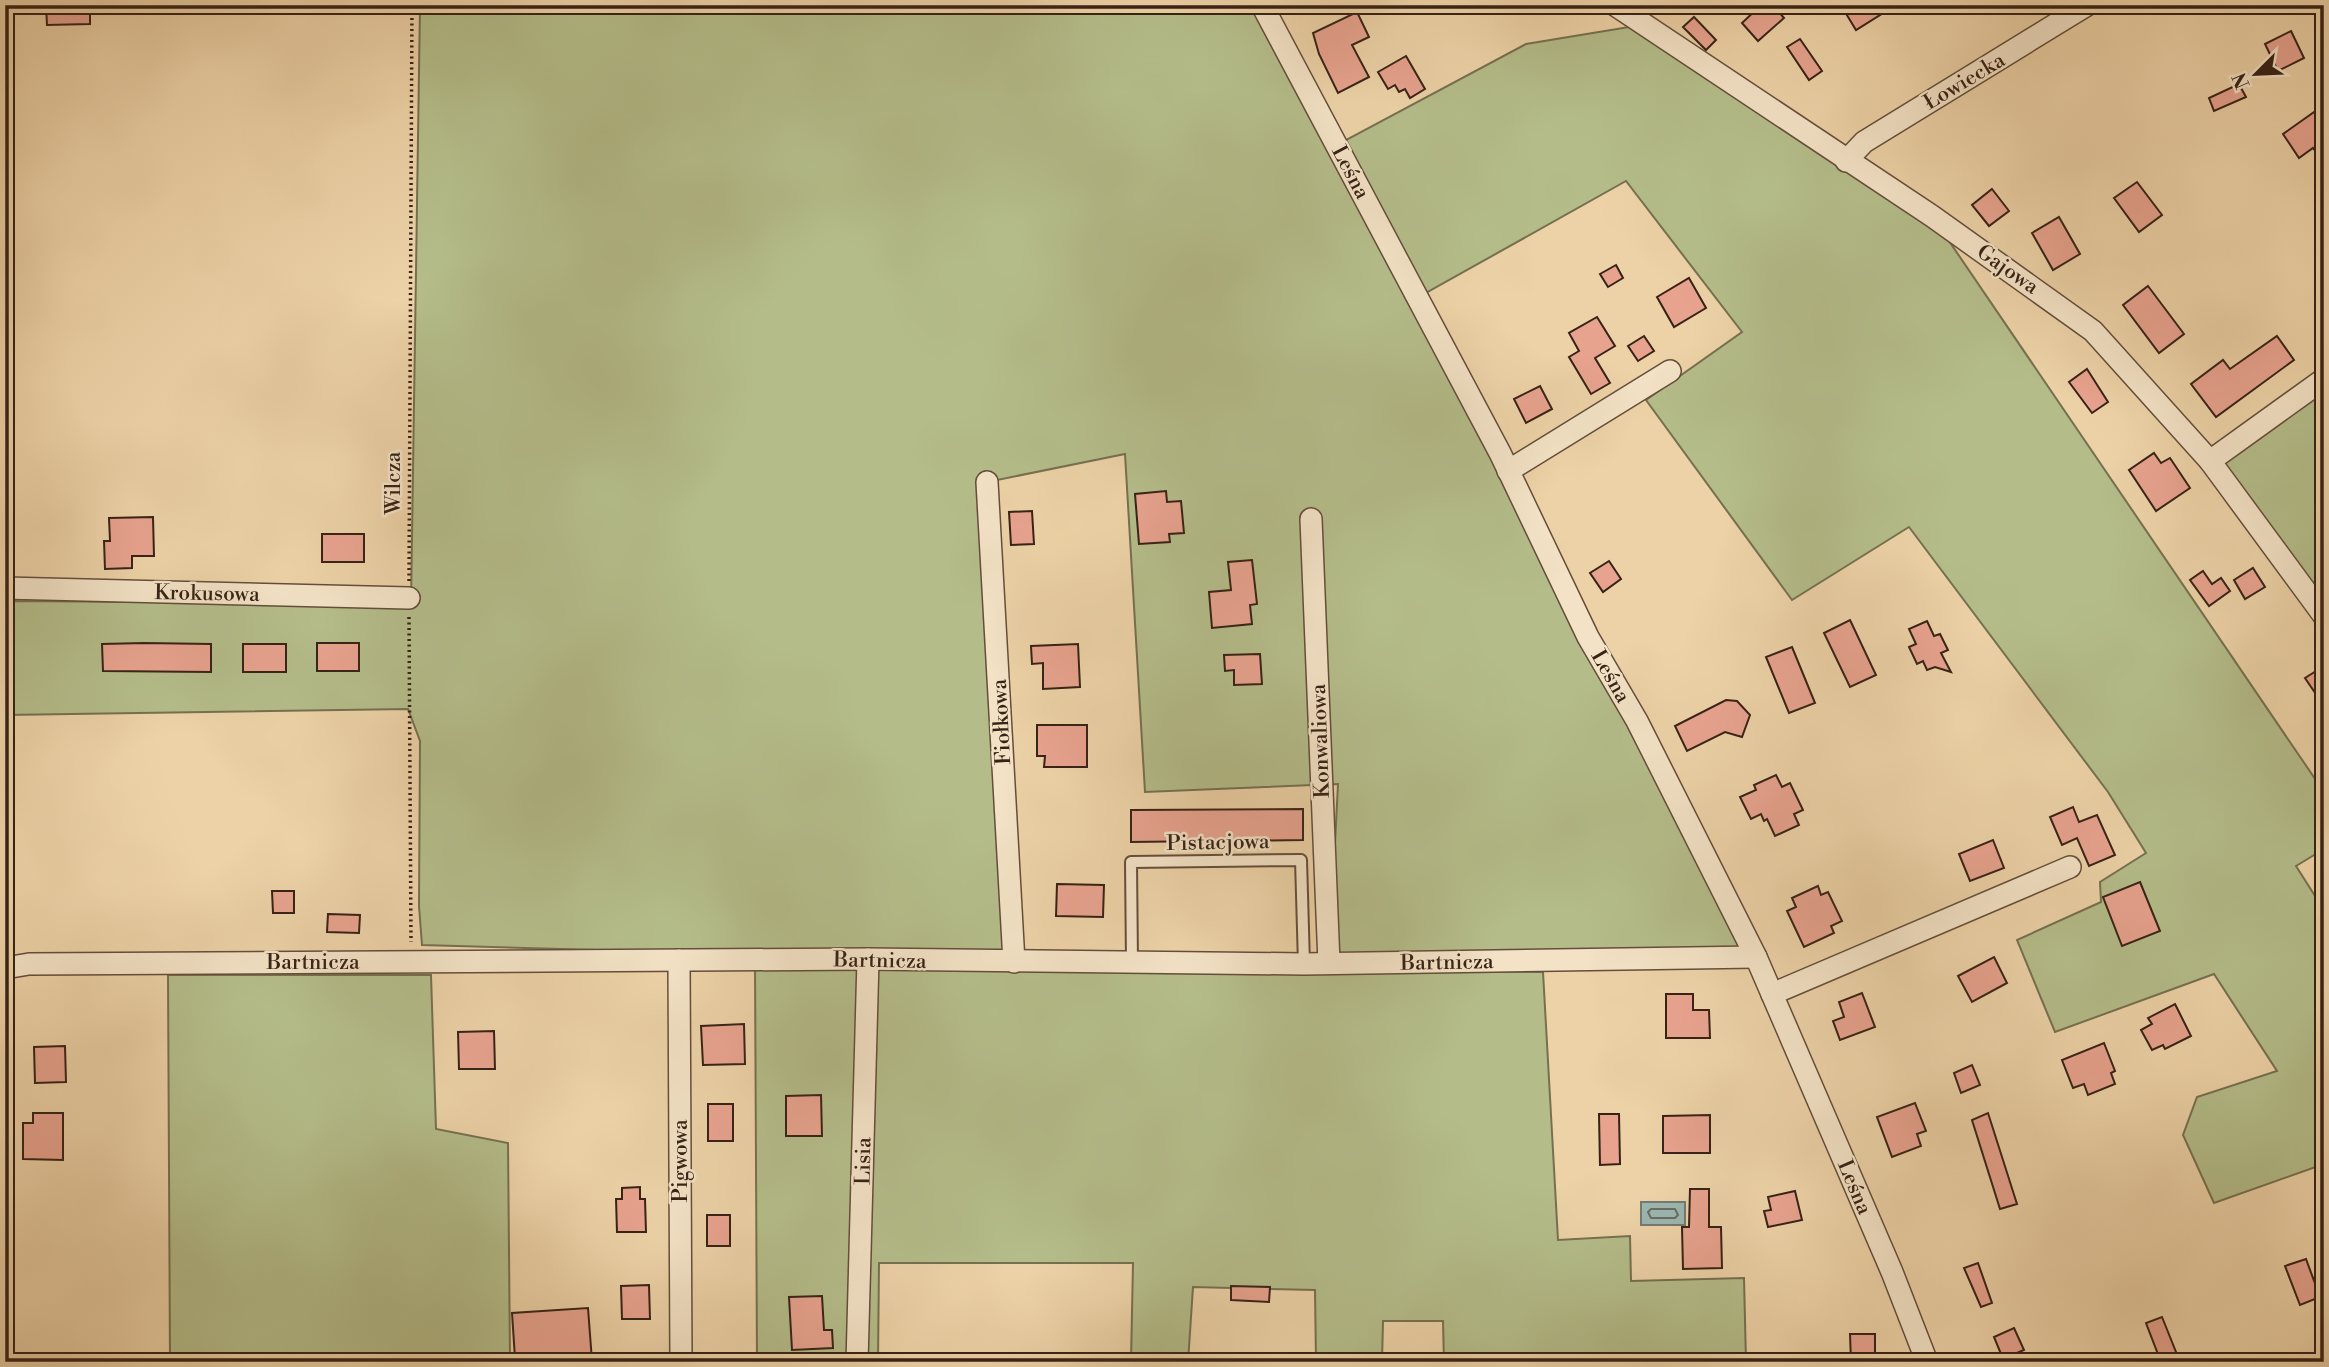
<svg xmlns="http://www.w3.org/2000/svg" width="2329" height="1367" viewBox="0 0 2329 1367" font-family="'Libre Bodoni',serif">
	<rect width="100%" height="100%" fill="#edd2a7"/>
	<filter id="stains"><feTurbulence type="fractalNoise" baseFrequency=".00286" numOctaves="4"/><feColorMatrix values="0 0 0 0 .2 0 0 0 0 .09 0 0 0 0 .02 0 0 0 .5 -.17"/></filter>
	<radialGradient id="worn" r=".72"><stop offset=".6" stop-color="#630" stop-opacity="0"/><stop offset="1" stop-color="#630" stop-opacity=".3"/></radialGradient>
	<g fill="#b4bd8a" stroke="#767050" stroke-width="2">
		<path d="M 420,5 L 1264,5 L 1337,145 L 1526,44 L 1641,25 L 1932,216 L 2324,792 L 2324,849 L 2296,866 L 2324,910 L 2324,1164 L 2214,1203 L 2183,1135 L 2197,1097 L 2277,1071 L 2214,974 L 2055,1032 L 2017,940 L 2101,902 L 2100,882 L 2146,853 L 2108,792 L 1909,527 L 1792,600 L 1646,400 L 1742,332 L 1626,181 L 1417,298 L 1756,957 L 1329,963 L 1338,784 L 1145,792 L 1125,454 L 987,482 L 1014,962 L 422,945 L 419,906 L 420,741 L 408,709 L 5,715 L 5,601 L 411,604 Z"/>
		<path d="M 2324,390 L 2324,616 L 2210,461 Z"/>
		<path d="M 755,965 L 1543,972 L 1558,1240 L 1630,1236 L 1631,1281 L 1744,1278 L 1746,1362 L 1444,1362 L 1443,1321 L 1383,1321 L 1382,1362 L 1316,1362 L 1315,1290 L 1193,1287 L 1188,1362 L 1131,1362 L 1133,1263 L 879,1263 L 878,1362 L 757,1362 Z"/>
		<path d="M 168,975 L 431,975 L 436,1129 L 508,1143 L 510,1359 L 170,1362 Z"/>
	</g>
	<rect fill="#9bb6b0" stroke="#737b72" stroke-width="2" x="1641" y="1202" width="44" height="23"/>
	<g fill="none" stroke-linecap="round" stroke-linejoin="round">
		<path stroke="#696c63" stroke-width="2" d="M 1651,1209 L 1675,1209 L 1678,1215 L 1675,1218 L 1651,1218 L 1648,1212 Z"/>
	</g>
	<g fill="#e8a38f" stroke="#372216" stroke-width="2">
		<path d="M 46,5 L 90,5 L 90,24 L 47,25 Z"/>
		<path d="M 1761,5 L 1773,5 L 1784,18 L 1758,41 L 1742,23 Z"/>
		<path d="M 1858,5 L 1896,5 L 1856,30 L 1845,12 Z"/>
		<path d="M 1357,12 L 1369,37 L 1352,45 L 1369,77 L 1338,93 L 1319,54 L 1313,33 Z"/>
		<path d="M 1694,17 L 1716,40 L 1706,50 L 1683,27 Z"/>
		<path d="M 2291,31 L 2304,58 L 2278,71 L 2265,44 Z"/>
		<path d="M 1800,39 L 1822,71 L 1809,80 L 1787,47 Z"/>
		<path d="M 1406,56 L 1425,89 L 1410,98 L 1405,89 L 1399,92 L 1395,85 L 1388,89 L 1378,72 Z"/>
		<path d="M 2239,84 L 2246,97 L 2214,111 L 2209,98 Z"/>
		<path d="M 2324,105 L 2324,163 L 2313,148 L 2299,158 L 2283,134 Z"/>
		<path d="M 2137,182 L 2162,215 L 2139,232 L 2114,198 Z"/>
		<path d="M 1992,189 L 2009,211 L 1989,226 L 1972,205 Z"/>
		<path d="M 2059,217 L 2080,254 L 2053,270 L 2032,233 Z"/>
		<path d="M 1616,265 L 1623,278 L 1608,287 L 1600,274 Z"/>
		<path d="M 1689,278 L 1706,308 L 1674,327 L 1657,297 Z"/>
		<path d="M 2148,286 L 2184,334 L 2159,353 L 2123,305 Z"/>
		<path d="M 1597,317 L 1615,346 L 1595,358 L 1610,383 L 1591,394 L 1569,357 L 1579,351 L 1569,333 Z"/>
		<path d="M 1644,336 L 1654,351 L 1638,361 L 1628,346 Z"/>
		<path d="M 2277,336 L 2294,360 L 2216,417 L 2191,384 L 2223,360 L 2230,369 Z"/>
		<path d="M 2087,369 L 2108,402 L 2092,413 L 2069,382 Z"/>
		<path d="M 1540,386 L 1552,409 L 1526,423 L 1514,399 Z"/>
		<path d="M 2154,453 L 2161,463 L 2170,458 L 2190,488 L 2156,511 L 2129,470 Z"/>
		<path d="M 1166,491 L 1167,502 L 1181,501 L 1184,533 L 1169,534 L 1170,542 L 1139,544 L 1135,494 Z"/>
		<path d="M 1032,511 L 1034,544 L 1011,545 L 1009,512 Z"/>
		<path d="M 153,517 L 154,556 L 132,556 L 132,568 L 105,569 L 104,541 L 110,541 L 109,518 Z"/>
		<rect x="322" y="534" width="42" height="28"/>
		<path d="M 1252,560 L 1257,604 L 1250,605 L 1252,624 L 1212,628 L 1209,592 L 1231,590 L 1228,562 Z"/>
		<path d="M 1609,561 L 1621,579 L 1603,592 L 1590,573 Z"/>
		<path d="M 2253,568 L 2265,587 L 2245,599 L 2234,580 Z"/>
		<path d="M 2203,571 L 2212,584 L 2221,578 L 2230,591 L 2209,606 L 2190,580 Z"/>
		<path d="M 1850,620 L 1876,675 L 1850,687 L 1824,633 Z"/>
		<path d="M 1927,621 L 1934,636 L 1940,634 L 1948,650 L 1941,653 L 1951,672 L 1935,667 L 1927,670 L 1923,661 L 1917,664 L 1909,647 L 1916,644 L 1909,629 Z"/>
		<path d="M 144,643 L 211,644 L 211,672 L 103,671 L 102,644 Z"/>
		<rect x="317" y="643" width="42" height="28"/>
		<rect x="243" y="644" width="43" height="28"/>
		<path d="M 1078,644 L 1080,687 L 1043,689 L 1043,663 L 1032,664 L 1031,646 Z"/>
		<path d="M 1792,647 L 1815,703 L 1789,713 L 1766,657 Z"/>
		<path d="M 1260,654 L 1262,684 L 1234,685 L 1234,670 L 1225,671 L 1224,655 Z"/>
		<path d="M 2324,666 L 2324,706 L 2305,678 Z"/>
		<path d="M 1726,700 L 1737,701 L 1750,715 L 1742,737 L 1725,732 L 1687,751 L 1675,726 Z"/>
		<path d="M 1037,725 L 1087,725 L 1087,767 L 1044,767 L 1045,756 L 1037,756 Z"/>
		<path d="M 1776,775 L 1782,787 L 1790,783 L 1803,810 L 1794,814 L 1799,825 L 1775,836 L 1767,819 L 1764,821 L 1761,814 L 1751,819 L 1740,797 L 1756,790 L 1754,785 Z"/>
		<path d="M 2073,807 L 2079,822 L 2097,815 L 2115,855 L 2089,866 L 2077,838 L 2062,845 L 2050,817 Z"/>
		<path d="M 1303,809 L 1303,840 L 1131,842 L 1131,810 Z"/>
		<path d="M 1993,840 L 2004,868 L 1970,881 L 1959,854 Z"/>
		<path d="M 2140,882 L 2160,931 L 2122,946 L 2103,897 Z"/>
		<path d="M 1057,884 L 1104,885 L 1103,917 L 1056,916 Z"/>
		<path d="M 1818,886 L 1821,895 L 1828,892 L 1842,921 L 1831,926 L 1834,933 L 1804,947 L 1787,911 L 1796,907 L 1792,898 Z"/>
		<path d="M 272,891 L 294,891 L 294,913 L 273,913 Z"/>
		<path d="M 328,914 L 360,915 L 359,933 L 327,932 Z"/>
		<path d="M 1994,957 L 2007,983 L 1972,1002 L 1958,976 Z"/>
		<path d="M 1862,993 L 1875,1027 L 1840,1040 L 1833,1021 L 1844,1017 L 1839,1002 Z"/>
		<path d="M 1666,994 L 1693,994 L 1693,1010 L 1709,1010 L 1710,1038 L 1666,1038 Z"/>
		<path d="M 2175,1004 L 2191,1036 L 2165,1049 L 2163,1045 L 2152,1050 L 2141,1030 L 2152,1024 L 2148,1018 Z"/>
		<path d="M 744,1024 L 745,1064 L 703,1065 L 701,1026 Z"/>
		<path d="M 494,1031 L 495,1069 L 459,1069 L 458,1032 Z"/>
		<path d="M 2104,1043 L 2115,1071 L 2111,1073 L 2115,1084 L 2088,1095 L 2084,1084 L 2073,1088 L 2062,1060 Z"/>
		<path d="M 65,1046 L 66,1082 L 35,1083 L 34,1047 Z"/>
		<path d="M 1972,1065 L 1980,1085 L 1961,1093 L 1954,1073 Z"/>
		<path d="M 821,1095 L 822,1136 L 786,1136 L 786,1096 Z"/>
		<path d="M 1915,1103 L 1926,1131 L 1917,1134 L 1921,1146 L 1892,1157 L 1877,1117 Z"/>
		<rect x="708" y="1104" width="25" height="37"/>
		<path d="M 33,1113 L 63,1113 L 63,1160 L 23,1159 L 23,1123 L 33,1123 Z"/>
		<path d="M 1988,1113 L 2017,1204 L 2000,1209 L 1972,1120 Z"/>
		<path d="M 1599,1114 L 1619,1114 L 1620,1164 L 1600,1165 Z"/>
		<path d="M 1710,1115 L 1710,1153 L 1663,1153 L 1663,1116 Z"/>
		<path d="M 640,1187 L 640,1199 L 645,1199 L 646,1232 L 617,1232 L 616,1199 L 622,1199 L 622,1188 Z"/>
		<path d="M 1690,1189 L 1709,1189 L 1709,1227 L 1721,1227 L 1722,1268 L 1683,1269 L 1682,1227 L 1689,1227 Z"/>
		<path d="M 1795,1191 L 1802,1220 L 1768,1227 L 1764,1211 L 1771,1210 L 1768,1197 Z"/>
		<rect x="707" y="1215" width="23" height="31"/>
		<path d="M 2306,1259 L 2320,1297 L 2300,1305 L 2285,1266 Z"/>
		<path d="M 1978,1263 L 1992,1303 L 1981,1307 L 1964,1268 Z"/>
		<path d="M 649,1285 L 650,1319 L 622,1319 L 621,1286 Z"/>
		<path d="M 1231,1286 L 1270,1287 L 1269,1302 L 1231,1300 Z"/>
		<path d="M 822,1296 L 824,1330 L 832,1330 L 833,1348 L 792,1350 L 789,1297 Z"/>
		<path d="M 588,1308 L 592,1361 L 564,1362 L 563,1355 L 515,1358 L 512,1313 Z"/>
		<path d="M 2162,1317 L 2180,1362 L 2161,1362 L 2146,1323 Z"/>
		<path d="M 2014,1328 L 2024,1350 L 2003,1359 L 1994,1337 Z"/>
		<path d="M 1850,1334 L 1875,1334 L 1875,1362 L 1851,1362 Z"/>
	</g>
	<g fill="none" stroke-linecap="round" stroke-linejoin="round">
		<defs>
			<path id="lane" d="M 1132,963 L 1131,862 L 1301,860 L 1304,964"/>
			<g id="street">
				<path d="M 1262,5 L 1500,453 L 1588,637 L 1637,721 L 1756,957 L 1892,1272 L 1927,1362"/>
				<path d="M 1615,5 L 1932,216 L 2093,331 L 2210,461 L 2324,616"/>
				<path d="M 1846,161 L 1864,142 L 2087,5"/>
				<path d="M 2210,461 L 2324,379"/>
				<path d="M 1508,471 L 1670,371"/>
				<path d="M 987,482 L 1014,962"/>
				<path d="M 1311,519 L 1329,963"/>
				<path d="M 5,588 L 409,598"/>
				<path d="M 679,960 L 681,1362"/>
				<path d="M 5,968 L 29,964 L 868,959 L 1304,964 L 1756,957"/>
				<path d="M 1772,994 L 2070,867"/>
				<path d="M 857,1362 L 868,959"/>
			</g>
		</defs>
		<use href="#lane" stroke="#644e3a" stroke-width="14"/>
		<use href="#street" stroke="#644e3a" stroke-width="24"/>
		<g stroke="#372216" stroke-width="3.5" stroke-dasharray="2 3.5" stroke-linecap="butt">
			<path d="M 409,581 L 412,5"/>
			<path d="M 409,617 L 411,942"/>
		</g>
		<use href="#lane" stroke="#f3e2c6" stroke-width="10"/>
		<use href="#street" stroke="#f3e2c6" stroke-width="21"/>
	</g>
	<g text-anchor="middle" stroke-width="5" stroke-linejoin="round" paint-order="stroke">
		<g font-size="21" fill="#372216" stroke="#f3e2c6">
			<text transform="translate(1964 81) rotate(-31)" y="7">Łowiecka</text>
			<text transform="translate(1351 172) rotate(62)" y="7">Leśna</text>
			<text transform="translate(2008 269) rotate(35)" y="7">Gajowa</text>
			<text transform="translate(393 483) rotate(-90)" y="7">Wilcza</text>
			<text transform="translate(207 593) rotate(1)" y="7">Krokusowa</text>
			<text transform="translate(1611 676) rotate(60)" y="7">Leśna</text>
			<text transform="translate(1001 722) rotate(-93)" y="7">Fiołkowa</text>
			<text transform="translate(1320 741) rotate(-92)" y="7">Konwaliowa</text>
			<text transform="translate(1218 842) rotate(-1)" y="7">Pistacjowa</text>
			<text transform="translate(880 960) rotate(1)" y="7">Bartnicza</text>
			<text x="313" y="969">Bartnicza</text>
			<text transform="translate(1447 962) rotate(-1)" y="7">Bartnicza</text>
			<text transform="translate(680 1161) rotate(-90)" y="7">Pigwowa</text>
			<text transform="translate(863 1161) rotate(-89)" y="7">Lisia</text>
			<text transform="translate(1855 1187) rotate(67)" y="7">Leśna</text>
		</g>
	</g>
	<rect width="2329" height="1367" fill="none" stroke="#edd2a7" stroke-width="28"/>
	<rect x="7" y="7" width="2315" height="1353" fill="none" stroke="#372216" stroke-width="3.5"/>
	<rect x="14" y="14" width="2301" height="1339" fill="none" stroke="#372216" stroke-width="2"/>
	<g transform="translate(2256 74) rotate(246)" stroke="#f3e2c6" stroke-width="5" paint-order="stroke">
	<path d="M0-5L12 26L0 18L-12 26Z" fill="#372216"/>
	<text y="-10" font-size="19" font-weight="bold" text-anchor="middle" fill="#372216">N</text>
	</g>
	<rect width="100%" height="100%" filter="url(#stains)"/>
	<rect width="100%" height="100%" fill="url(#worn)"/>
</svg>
